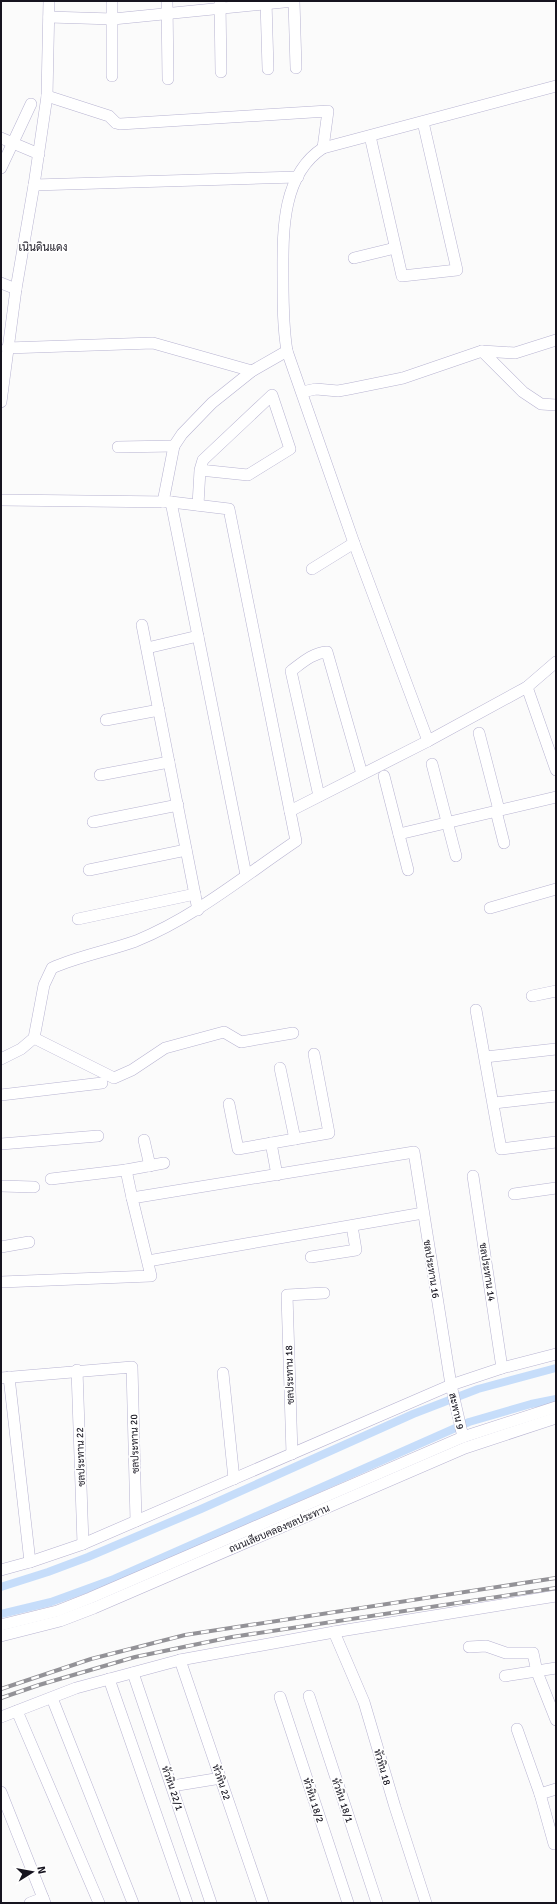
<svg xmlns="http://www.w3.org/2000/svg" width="557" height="1904" viewBox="0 0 557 1904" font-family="Signika,Sarabun,sans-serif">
	<rect width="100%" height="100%" fill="#fbfbfb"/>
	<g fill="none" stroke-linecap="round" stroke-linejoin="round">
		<g stroke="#c6ddfa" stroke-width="8">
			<path d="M 1,1587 L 48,1572 L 88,1557 L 201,1509 L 413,1414 L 478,1389 L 556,1368"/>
			<path d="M 1,1614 L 51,1602 L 114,1579 L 469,1422 L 531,1404 L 556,1399"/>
		</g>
		<defs>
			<g id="minor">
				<path d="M 167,1 L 168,79"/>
				<path d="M 266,1 L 268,69"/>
				<path d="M 220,2 L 221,72"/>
				<path d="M 49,17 L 113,19 L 294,1 L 296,68"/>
				<path d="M 112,76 L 112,1"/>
				<path d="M 47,96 L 109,116 L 116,123 L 120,124 L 328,111 L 323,148"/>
				<path d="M 370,136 L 402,276 L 457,270 L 423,122"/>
				<path d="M 1,138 L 39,154"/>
				<path d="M 1,168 L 31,104"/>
				<path d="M 34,185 L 298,177"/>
				<path d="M 354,258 L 395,248"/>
				<path d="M 1,283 L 16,289"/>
				<path d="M 7,348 L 153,343 L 252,371"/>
				<path d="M 482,351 L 515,353 L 556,340"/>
				<path d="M 302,392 L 316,389 L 338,391 L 349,389 L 403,378 L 482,351 L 523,392 L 541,404 L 556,405"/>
				<path d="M 1,402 L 16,289 L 34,185 L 47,96 L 49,1"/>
				<path d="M 118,447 L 174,446"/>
				<path d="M 1,500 L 171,502 L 229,509 L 296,841 C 244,876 195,917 136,941 C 108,951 79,956 52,968 L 44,985 L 34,1038 L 21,1049 L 1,1059"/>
				<path d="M 163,502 L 174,446 L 182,434 L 212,403 L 252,371 L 287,351"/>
				<path d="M 171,502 L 246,875"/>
				<path d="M 198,505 L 200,470 L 203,460 L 272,395 L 290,449 L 248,475 L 200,470"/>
				<path d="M 312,569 L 354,543"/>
				<path d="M 142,625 L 198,910"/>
				<path d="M 147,648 L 198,636"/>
				<path d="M 527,687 L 556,770"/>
				<path d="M 106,720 L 159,710"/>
				<path d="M 479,733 L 499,810"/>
				<path d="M 428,741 L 354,543 L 287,351 C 283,327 283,304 283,280 C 283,236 280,176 323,148 L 556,86"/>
				<path d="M 432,764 L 456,856"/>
				<path d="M 100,775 L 169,762"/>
				<path d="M 384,776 L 408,870"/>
				<path d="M 319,796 L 291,671 C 302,663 312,653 327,652 L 362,774"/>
				<path d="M 290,811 L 428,741 L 527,687 L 556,662"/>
				<path d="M 496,811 L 504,843"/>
				<path d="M 93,822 L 178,805"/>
				<path d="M 399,834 L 556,797"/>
				<path d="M 89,870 L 186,850"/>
				<path d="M 490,908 L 556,889"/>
				<path d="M 78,919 L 195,894"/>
				<path d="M 532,996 L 556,991"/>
				<path d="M 476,1010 L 501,1149 L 556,1142"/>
				<path d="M 34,1038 L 114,1078 L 132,1070 L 165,1048 L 224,1032 L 241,1042 L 293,1033"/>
				<path d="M 485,1057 L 556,1049"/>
				<path d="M 280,1068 L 295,1139"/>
				<path d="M 1,1095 L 102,1083"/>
				<path d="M 494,1103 L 556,1096"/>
				<path d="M 229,1104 L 238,1149 L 329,1133 L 314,1054"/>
				<path d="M 144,1140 L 150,1166"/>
				<path d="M 271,1143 L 277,1175"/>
				<path d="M 1,1144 L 98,1136"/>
				<path d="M 126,1170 L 132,1198"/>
				<path d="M 473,1176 L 502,1368"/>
				<path d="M 51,1179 L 126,1170 L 164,1163"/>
				<path d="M 1,1186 L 34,1187"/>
				<path d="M 514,1194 L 556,1188"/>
				<path d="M 1,1247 L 29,1242"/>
				<path d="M 311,1257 L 356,1250 L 352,1226"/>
				<path d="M 148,1261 L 423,1213"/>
				<path d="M 1,1282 L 151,1276 L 132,1198 L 414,1152 L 451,1385 L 463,1437"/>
				<path d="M 77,1370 L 83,1544"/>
				<path d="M 223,1373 L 234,1479"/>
				<path d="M 9,1377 L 30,1562"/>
				<path d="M 1,1378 L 132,1367 L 136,1521"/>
				<path d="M 292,1454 L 287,1295 L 324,1293"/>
				<path d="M 1,1570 L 30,1562 L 83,1544 L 451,1385 L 502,1368 L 556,1354"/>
				<path d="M 1,1625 L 57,1611 L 90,1598 L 463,1437 L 556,1407"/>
				<path d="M 334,1632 L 364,1702 L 395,1807 L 426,1903"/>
				<path d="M 1,1636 L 60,1621 L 94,1608 L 465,1448 L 556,1418"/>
				<path d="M 469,1647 L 486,1646 L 506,1653 L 533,1653 L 537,1672 L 556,1720"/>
				<path d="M 180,1660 L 263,1903"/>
				<path d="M 133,1673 L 211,1903"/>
				<path d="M 505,1676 L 556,1668"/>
				<path d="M 109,1679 L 187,1903"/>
				<path d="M 309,1696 L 377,1903"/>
				<path d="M 280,1697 L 348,1903"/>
				<path d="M 52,1698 L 133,1903"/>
				<path d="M 17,1711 L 99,1903"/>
				<path d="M 1,1717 L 76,1688 L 180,1660 L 334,1632 L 556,1596"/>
				<path d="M 517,1729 L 540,1794 L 554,1844"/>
				<path d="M 172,1786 L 221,1778"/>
				<path d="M 1,1792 L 45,1903"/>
				<path d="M 540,1794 L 556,1789"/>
				<path d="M 30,1903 L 43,1898"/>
			</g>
		</defs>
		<use href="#minor" stroke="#b7b3d1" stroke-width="12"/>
		<use href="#minor" stroke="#fff" stroke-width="11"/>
		<defs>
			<g id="rail">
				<path d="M 1,1689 L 91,1659 L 185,1635 L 556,1578"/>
				<path d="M 1,1698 L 39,1685 L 135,1657 L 232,1637 L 556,1588"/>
			</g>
		</defs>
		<use href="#rail" stroke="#939297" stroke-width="4"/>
		<use href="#rail" stroke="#fff" stroke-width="2.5" stroke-dasharray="8" stroke-linecap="butt"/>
	</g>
	<g text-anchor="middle" stroke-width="3.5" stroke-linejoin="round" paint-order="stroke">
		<g font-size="10" fill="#16141f" stroke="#fff">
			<text transform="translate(432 1269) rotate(81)" y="4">ชลประทาน 16</text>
			<text transform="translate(488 1272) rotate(81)" y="4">ชลประทาน 14</text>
			<text transform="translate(289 1375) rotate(-92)" y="4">ชลประทาน 18</text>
			<text transform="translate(457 1411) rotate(77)" y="4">สะพาน 9</text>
			<text transform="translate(134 1444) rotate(-92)" y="4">ชลประทาน 20</text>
			<text transform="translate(80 1457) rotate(-92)" y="4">ชลประทาน 22</text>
			<text transform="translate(279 1528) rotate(-23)" y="4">ถนนเลียบคลองชลประทาน</text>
			<text transform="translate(383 1767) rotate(74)" y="4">หัวหิน 18</text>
			<text transform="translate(222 1782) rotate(71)" y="4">หัวหิน 22</text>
			<text transform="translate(173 1788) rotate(71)" y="4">หัวหิน 22/1</text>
			<text transform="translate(314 1800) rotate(72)" y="4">หัวหิน 18/2</text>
			<text transform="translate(343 1800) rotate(71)" y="4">หัวหิน 18/1</text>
		</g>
		<g font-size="11" fill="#16141f" stroke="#fff">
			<text x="43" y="251">เนินดินแดง</text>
		</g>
	</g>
	<rect width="557" height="1904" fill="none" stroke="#16141f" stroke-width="4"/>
	<g transform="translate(32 1872) rotate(79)" stroke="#ffffff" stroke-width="3" paint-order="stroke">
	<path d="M0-3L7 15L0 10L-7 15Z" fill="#16141f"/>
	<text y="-6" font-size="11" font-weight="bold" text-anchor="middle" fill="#16141f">N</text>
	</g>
</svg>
